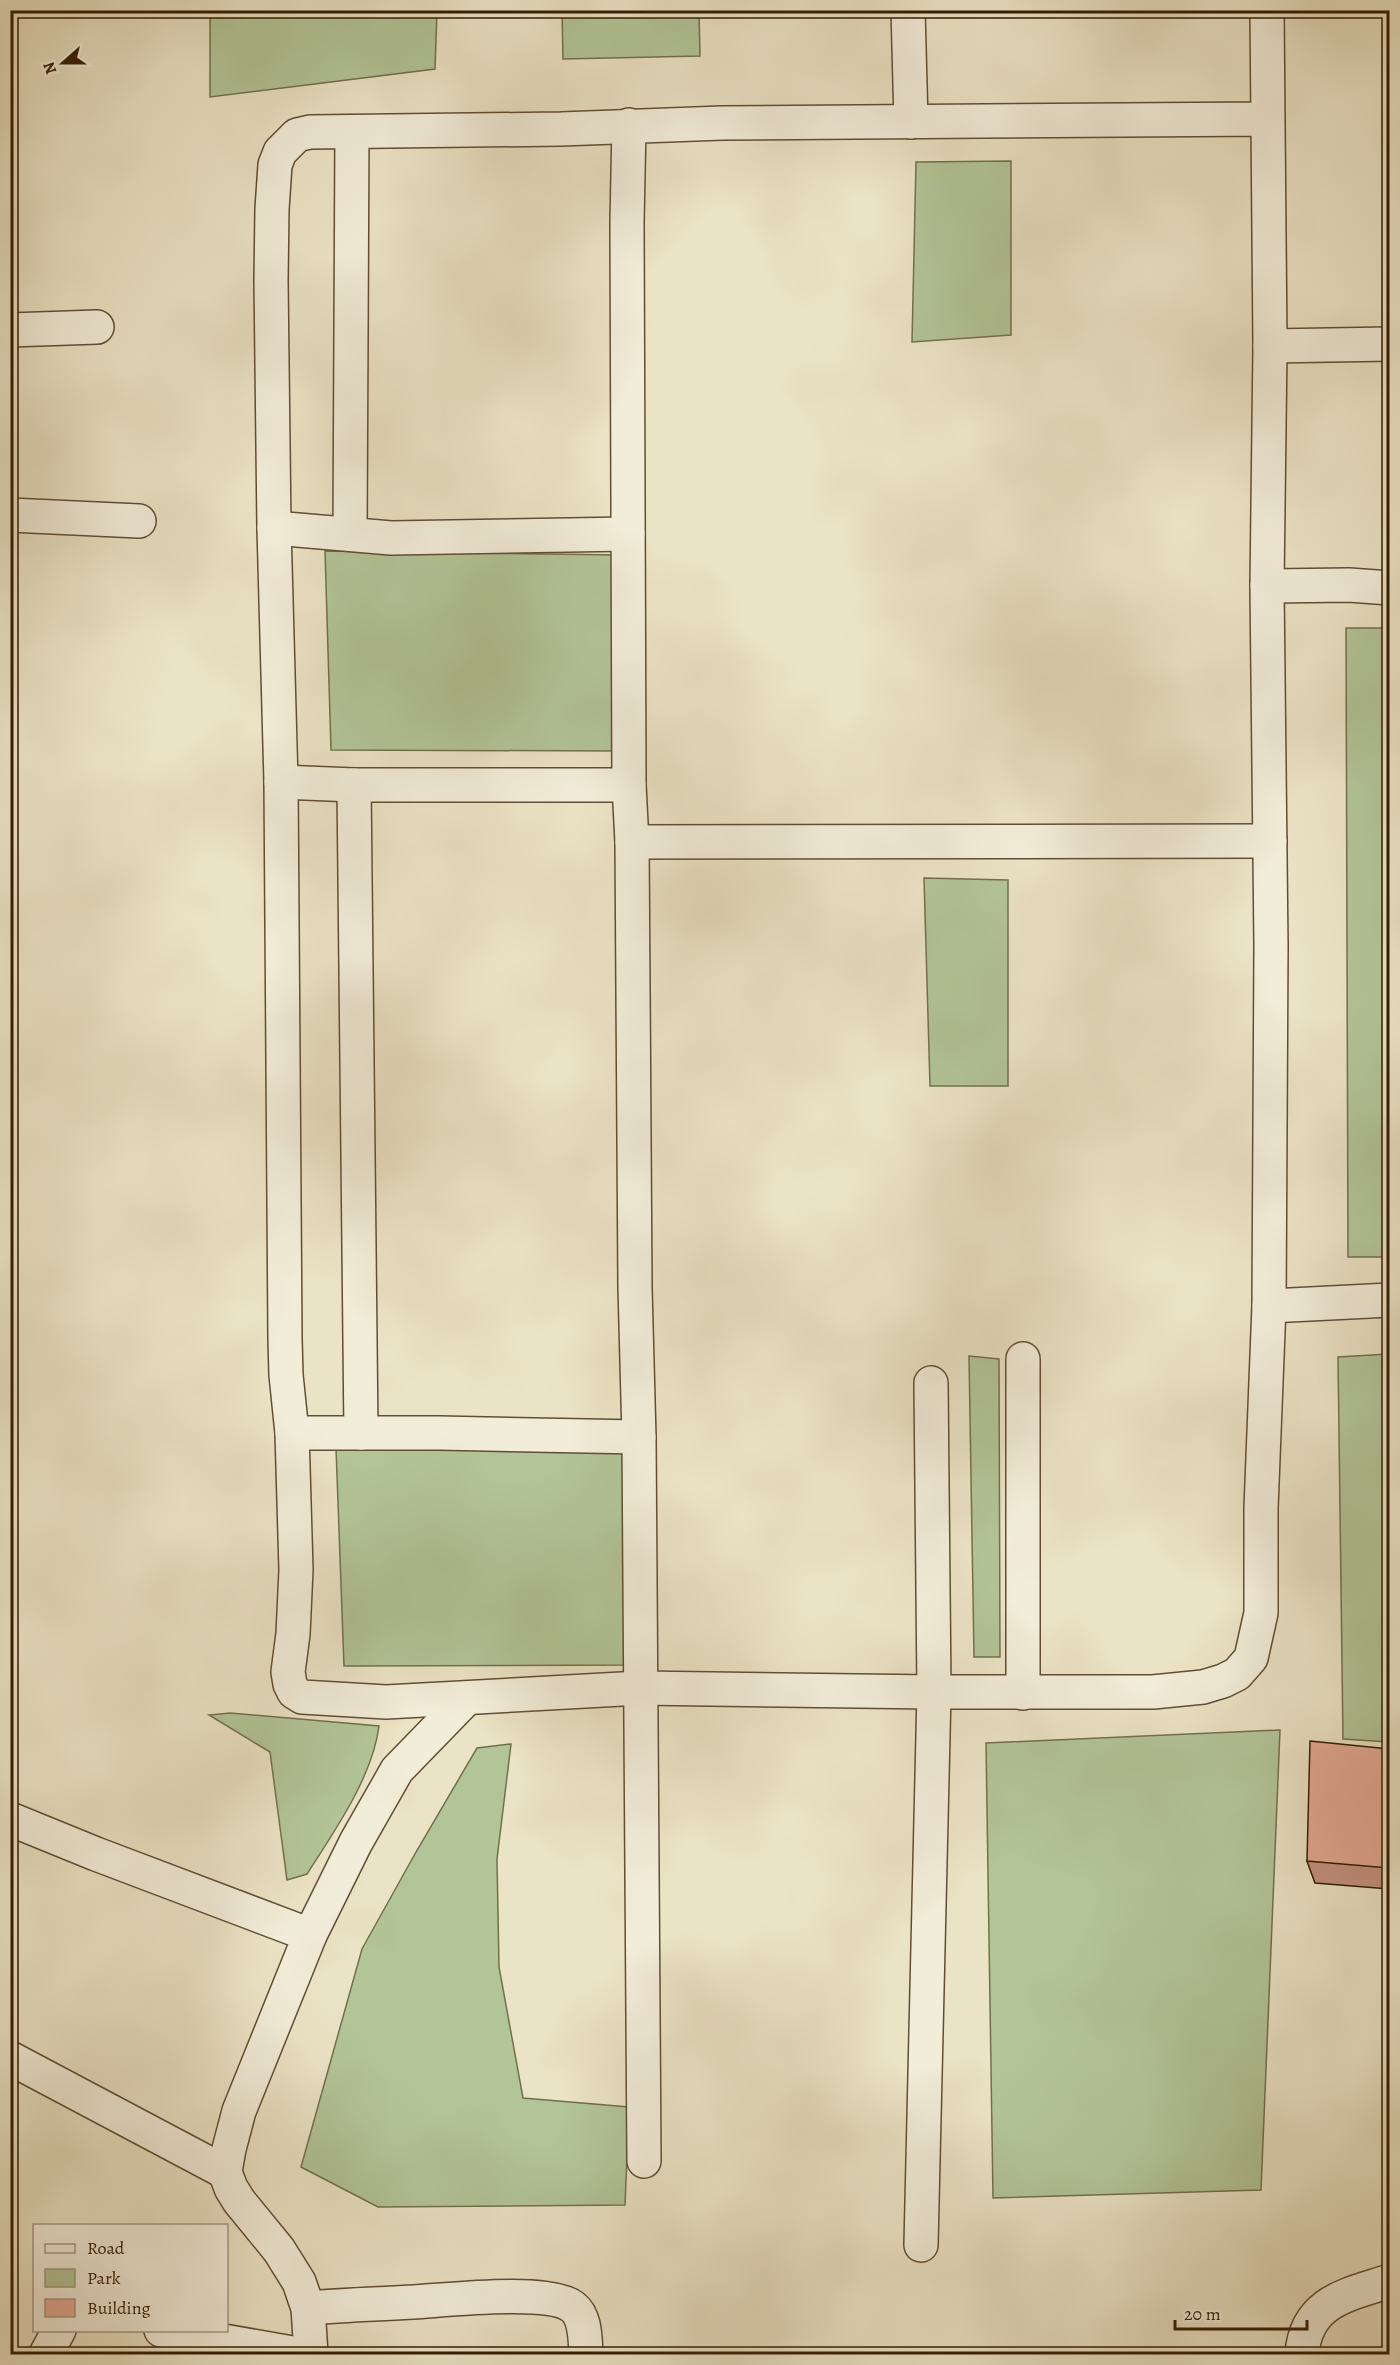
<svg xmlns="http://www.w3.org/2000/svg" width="1400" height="2365" viewBox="0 0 1400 2365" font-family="Alegreya,serif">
	<rect width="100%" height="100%" fill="#ebe3c5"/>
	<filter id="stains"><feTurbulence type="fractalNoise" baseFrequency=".00333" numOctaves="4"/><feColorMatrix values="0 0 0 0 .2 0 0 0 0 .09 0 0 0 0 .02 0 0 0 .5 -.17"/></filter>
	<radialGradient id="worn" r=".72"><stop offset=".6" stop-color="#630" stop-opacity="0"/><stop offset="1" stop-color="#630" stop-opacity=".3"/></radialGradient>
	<g fill="#b2c598" stroke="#72704c" stroke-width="1.5">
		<path d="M 210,11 L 437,11 L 435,69 L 210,97 Z"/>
		<path d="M 562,11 L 699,11 L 700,56 L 563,59 Z"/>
		<path d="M 1011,161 L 1011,335 L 912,342 L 916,162 Z"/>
		<path d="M 325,551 L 620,555 L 617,751 L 331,750 Z"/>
		<path d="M 1346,628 L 1389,628 L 1389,1257 L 1348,1257 Z"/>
		<path d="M 924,878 L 1008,880 L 1008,1086 L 930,1086 Z"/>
		<path d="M 1389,1354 L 1390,1354 L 1389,1742 L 1343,1739 L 1338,1357 Z"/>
		<path d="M 969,1356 L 999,1359 L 1000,1657 L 974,1657 Z"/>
		<path d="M 627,1446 L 636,1665 L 344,1666 L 336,1448 Z"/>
		<path d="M 230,1713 L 379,1726 C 373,1776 334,1832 307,1874 L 287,1880 L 270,1752 L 209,1715 Z"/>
		<path d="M 1280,1730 L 1261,2190 L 993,2198 L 986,1743 Z"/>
		<path d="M 511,1744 L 497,1859 L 499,1967 L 523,2098 L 629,2107 L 625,2205 L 378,2207 L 301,2167 L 362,1949 L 416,1852 L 477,1748 Z"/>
	</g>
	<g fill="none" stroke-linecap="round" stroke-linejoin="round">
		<defs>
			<g id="minor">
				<path d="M 908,10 L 911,122"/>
				<path d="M 1266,119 L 722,123 L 561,129 L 310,132 L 297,135 L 280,152 L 275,165 L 272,209 L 271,280 L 274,528 L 281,782 L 285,1339 L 286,1375 L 292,1433 L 296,1570 L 293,1634 L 288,1672 L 290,1684 L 294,1692 L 302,1697 L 386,1702 L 640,1688 L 934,1692 L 1153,1692 L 1203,1687 L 1223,1681 L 1237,1674 L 1251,1658 L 1261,1613 L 1261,1508 L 1269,1306 L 1271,946 L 1267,586 L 1270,346 L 1267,10"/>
				<path d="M 629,125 L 627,222 L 629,785 L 632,842 L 635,1287 L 639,1437 L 644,2161"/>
				<path d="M 10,330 L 97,327"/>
				<path d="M 1270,346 L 1390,344"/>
				<path d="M 10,515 L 139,521"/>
				<path d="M 274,528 L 391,538 L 628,534"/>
				<path d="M 350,534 L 352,132"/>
				<path d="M 1267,586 L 1349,585 L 1390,588"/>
				<path d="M 281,782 L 354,785 L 629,785"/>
				<path d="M 354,785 L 361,1433"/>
				<path d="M 632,842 L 1270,841"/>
				<path d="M 1269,1306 L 1390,1300"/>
				<path d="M 1023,1359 L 1023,1693"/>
				<path d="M 292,1433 L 439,1433 L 639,1437"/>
				<path d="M 10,1819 L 96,1854 L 310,1935"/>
				<path d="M 10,2058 L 225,2172"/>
				<path d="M 921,2245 L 934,1692 L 931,1383"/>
				<path d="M 308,2308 C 343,2305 378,2304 414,2302 C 447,2300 549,2288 573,2307 C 586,2317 585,2340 586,2354"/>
				<path d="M 161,2330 L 298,2354"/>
				<path d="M 46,2354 L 59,2330"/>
				<path d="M 311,2354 L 308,2308 L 299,2282 L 279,2250 L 239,2201 L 231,2188 L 225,2172 L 229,2149 L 239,2111 L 310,1935 L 356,1842 L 397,1770 L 466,1699"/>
				<path d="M 1302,2354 C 1306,2301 1347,2295 1390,2281"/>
			</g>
		</defs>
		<use href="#minor" stroke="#614e32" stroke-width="36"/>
		<use href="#minor" stroke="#f2edd9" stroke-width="33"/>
	</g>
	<path fill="#c49280" stroke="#331c01" stroke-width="1.5" d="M 1389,1749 L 1389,1889 L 1315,1883 L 1307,1861 Z"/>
	<path fill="#e4aa95" stroke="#331c01" stroke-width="1.5" d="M 1310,1741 L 1389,1749 L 1389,1868 L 1307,1861 Z"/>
	<rect width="1400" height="2365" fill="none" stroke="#ebe3c5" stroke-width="36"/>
	<rect x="12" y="12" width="1376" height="2341" fill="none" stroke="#331c01" stroke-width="3"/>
	<rect x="18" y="18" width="1364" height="2329" fill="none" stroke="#331c01" stroke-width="1.5"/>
	<rect x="33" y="2224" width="195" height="108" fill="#f2edd9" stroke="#a69983" stroke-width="1.5"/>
	<rect x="45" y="2244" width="30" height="9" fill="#f2edd9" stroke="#a69983" stroke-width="1.5"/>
	<text x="87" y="2254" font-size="18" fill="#331c01">Road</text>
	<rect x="45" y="2269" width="30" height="18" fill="#b2c598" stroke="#a69983" stroke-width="1.5"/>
	<text x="87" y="2284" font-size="18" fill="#331c01">Park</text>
	<rect x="45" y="2299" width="30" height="18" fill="#e4aa95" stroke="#a69983" stroke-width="1.5"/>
	<text x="87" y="2314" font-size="18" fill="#331c01">Building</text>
	<g transform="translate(63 63) rotate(249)" stroke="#f2edd9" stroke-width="4.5" paint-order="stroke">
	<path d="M0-4.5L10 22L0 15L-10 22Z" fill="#331c01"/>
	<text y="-9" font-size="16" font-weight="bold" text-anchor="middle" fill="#331c01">N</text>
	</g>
	<path d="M1175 2320v9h132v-9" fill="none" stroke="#331c01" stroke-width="3"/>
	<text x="1184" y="2320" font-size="18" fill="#331c01" stroke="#f2edd9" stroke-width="4.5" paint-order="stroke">20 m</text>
	<rect width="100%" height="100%" filter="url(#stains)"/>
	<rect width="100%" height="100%" fill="url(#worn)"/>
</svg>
